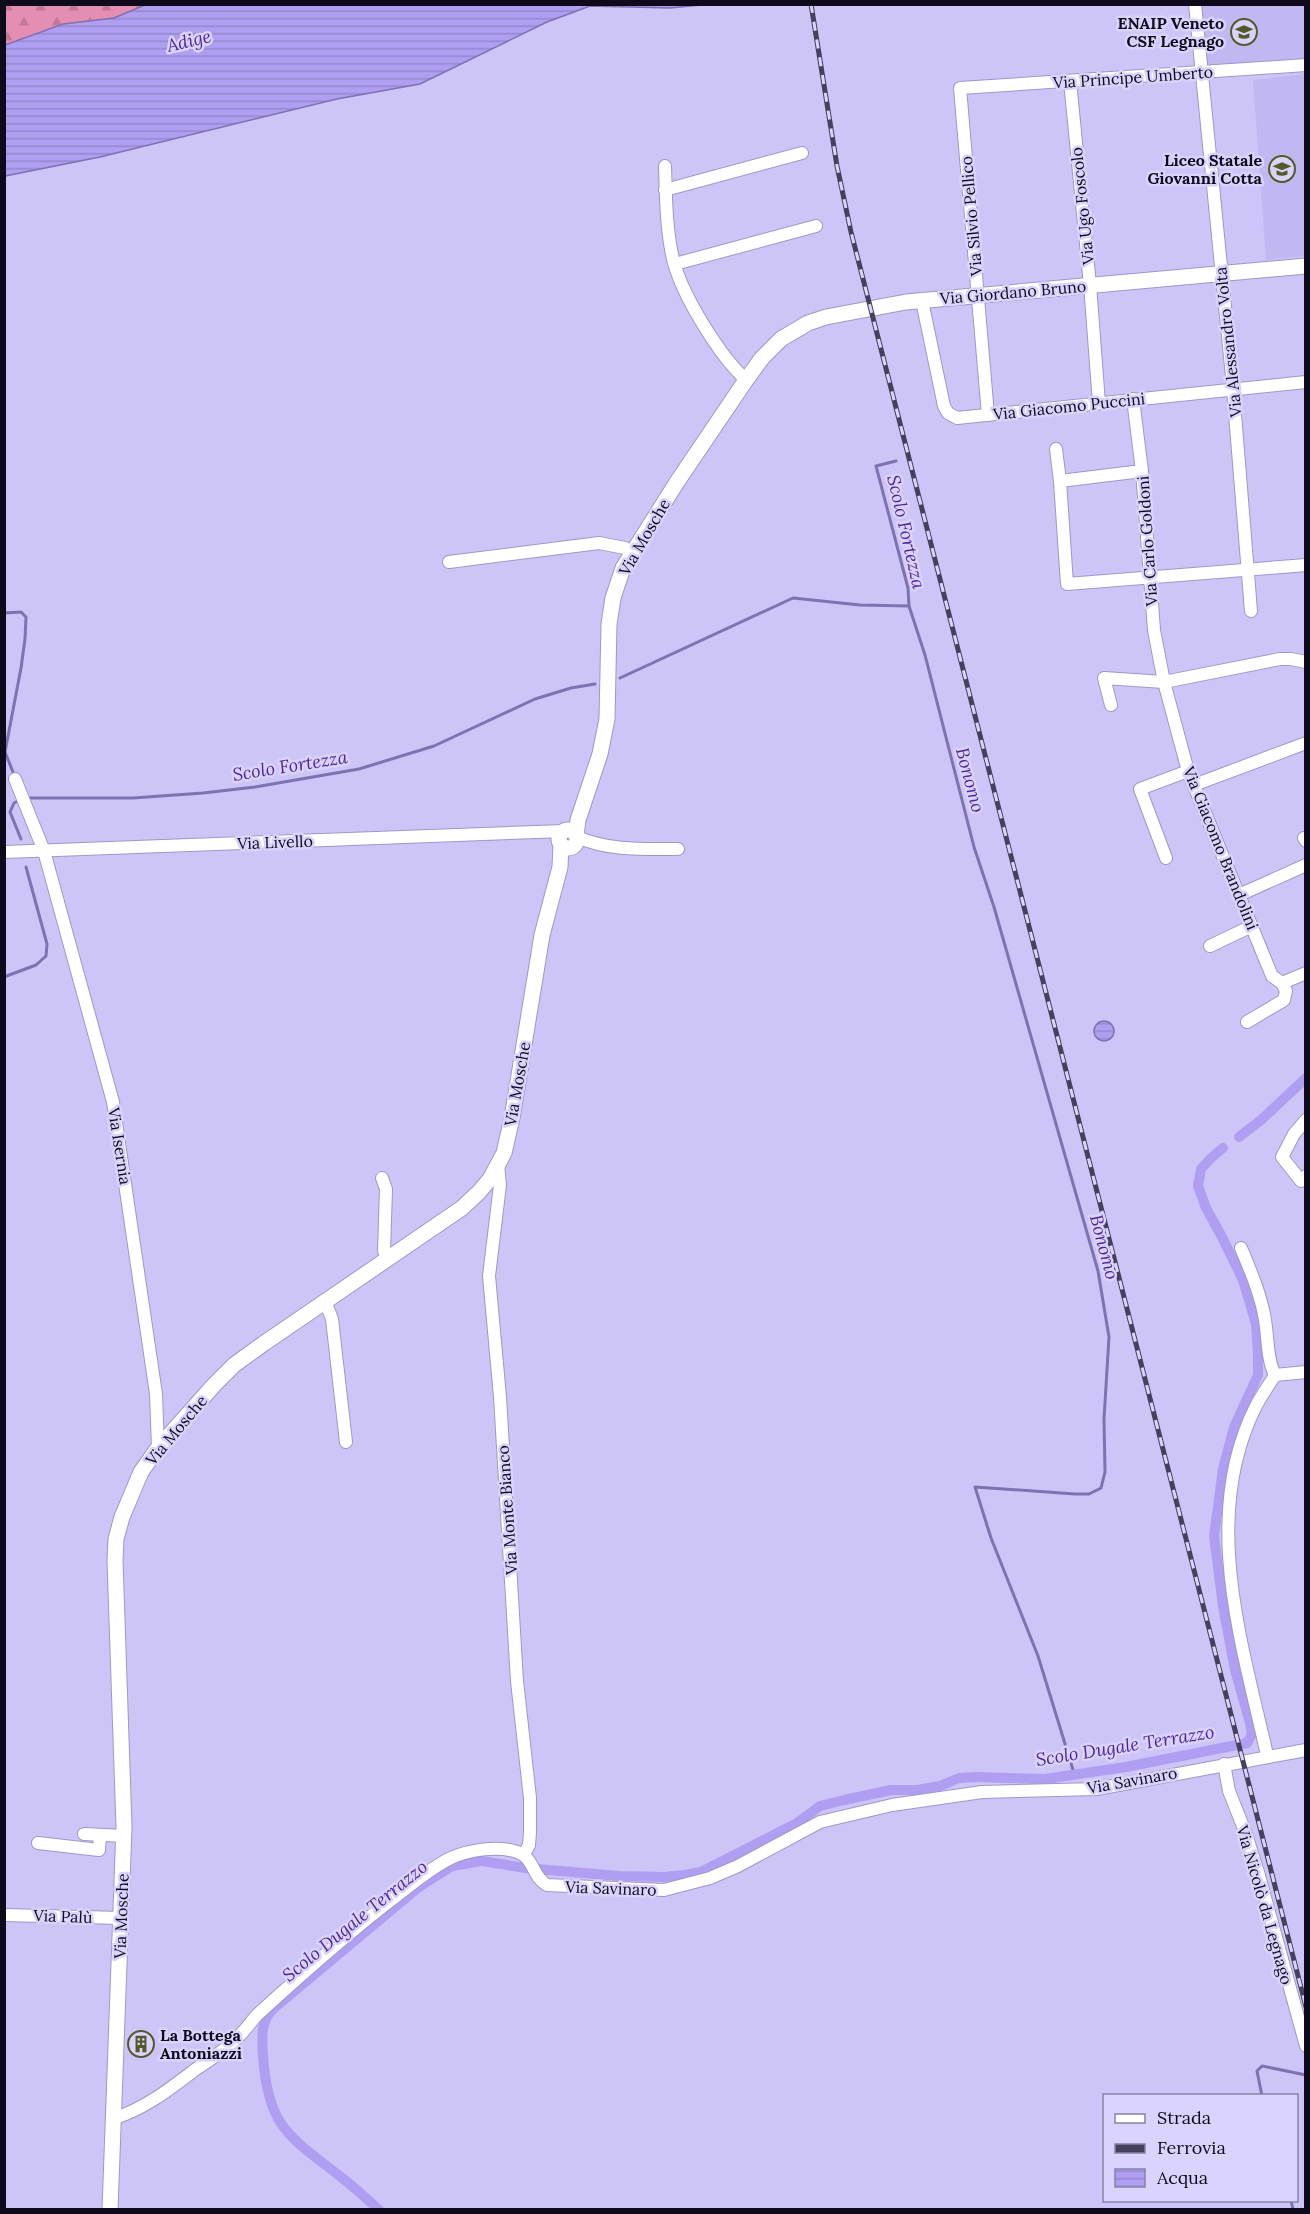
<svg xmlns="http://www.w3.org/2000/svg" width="1310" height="2214" viewBox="0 0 1310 2214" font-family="Lora,serif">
	<defs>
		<pattern id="forest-firs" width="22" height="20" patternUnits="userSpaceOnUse" patternTransform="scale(1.5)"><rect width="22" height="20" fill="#e48eb3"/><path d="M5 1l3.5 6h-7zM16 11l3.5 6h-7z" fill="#c27999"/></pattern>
		<pattern id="water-rules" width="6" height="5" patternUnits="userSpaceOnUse" patternTransform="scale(1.5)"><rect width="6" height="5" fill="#af9ef1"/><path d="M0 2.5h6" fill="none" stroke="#9587ce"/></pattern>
	</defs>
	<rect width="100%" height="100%" fill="#cdc5f8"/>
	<g fill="#c2b8f1">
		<path d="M 1203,5 L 1305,5 L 1305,59 L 1204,67 L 1200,20 Z"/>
		<path d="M 1305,74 L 1305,256 L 1266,260 L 1253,80 Z"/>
	</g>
	<path fill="url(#forest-firs)" d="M 4,5 L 145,5 L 114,18 L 63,24 L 5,45 Z"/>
	<g fill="url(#water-rules)" stroke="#7f72b1" stroke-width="1.5">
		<path d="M 145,5 L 145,4 L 701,5 L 670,8 L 590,6 L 547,22 L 420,84 L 337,99 L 100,157 L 5,176 L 5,45 L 63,24 L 114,18 Z"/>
		<circle cx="1104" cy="1031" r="10"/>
	</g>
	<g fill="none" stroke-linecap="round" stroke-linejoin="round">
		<g stroke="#7f72b1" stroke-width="3">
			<path d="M 909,606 L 925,655 L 974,847 L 994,907 L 1098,1271 L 1109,1337 L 1104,1419 L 1105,1472 L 1101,1488 L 1089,1494 L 1075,1494 L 975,1487 L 991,1538 L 1038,1656 L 1074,1773"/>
			<path d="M 4,613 L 21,612 L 26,617 L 25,639 L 21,668 L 5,752 L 15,777"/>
			<path d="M 620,678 L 793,598 L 860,605 L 909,606 L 908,588 L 876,466 L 896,461"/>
			<path d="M 27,798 L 133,798 L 203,793 L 255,787 L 359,769 L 434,746 L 535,699 L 571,688 L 595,684"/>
			<path d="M 20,800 L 14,803 L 10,812 L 21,839"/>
			<path d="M 4,977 L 36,965 L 46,956 L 47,944 L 26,867"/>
			<path d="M 1262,2096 L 1257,2071 L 1262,2066 L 1306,2075"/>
			<path d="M 1291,2200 L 1293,2210"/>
		</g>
		<g stroke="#af9ef1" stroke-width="10">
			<path d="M 1239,1137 L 1261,1120 L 1306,1078"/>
			<path d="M 379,2210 C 367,2199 354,2187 341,2177 C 289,2136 268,2128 263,2056 C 262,2040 260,2021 273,2009 L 419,1887 L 452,1866 L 482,1861 L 525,1868 L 619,1876 L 664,1877 L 685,1875 L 701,1872 L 764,1840 L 797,1823 L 820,1806 L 844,1800 L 891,1790 L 918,1790 L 940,1786 L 959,1778 L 976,1777 L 1045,1779 L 1126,1767 L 1247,1743 L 1252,1734 L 1250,1723 L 1235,1670 L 1223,1606 L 1214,1536 L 1223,1469 L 1234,1427 L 1258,1375 L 1258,1354 L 1256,1324 L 1243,1280 L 1222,1237 L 1206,1208 L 1198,1186 L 1201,1169 L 1211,1158 L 1223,1148"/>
		</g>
		<defs>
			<g id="minor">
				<path d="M 1195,4 L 1232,377 L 1251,611"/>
				<path d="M 1070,81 L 1090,285 L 1099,403"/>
				<path d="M 665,166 C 666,198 666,232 674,263 C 684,298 719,355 746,380"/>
				<path d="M 665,190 L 802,153"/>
				<path d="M 675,264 L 816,226"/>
				<path d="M 922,301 L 944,406 L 948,413 L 957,418 L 1306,382"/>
				<path d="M 1133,399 L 1142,471 L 1154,630 L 1164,682 L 1188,771 L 1272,976 L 1282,983 L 1306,973"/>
				<path d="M 988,415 L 960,88 L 1306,65"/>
				<path d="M 1056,449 L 1060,481 L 1067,584 L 1306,565"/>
				<path d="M 1060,481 L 1142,471"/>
				<path d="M 449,562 L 599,543 L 625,548"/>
				<path d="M 1111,705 L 1104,678 L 1164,682 L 1280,659 L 1291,659 L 1306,662"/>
				<path d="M 15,779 L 44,851 L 113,1102 L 156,1394 L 158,1448"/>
				<path d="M 1194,785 L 1306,743"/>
				<path d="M 577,837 C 609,851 644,849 678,849"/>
				<path d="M 1304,838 L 1306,841"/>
				<path d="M 4,852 L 564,831"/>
				<path d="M 1166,858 L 1140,789 L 1188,771"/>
				<path d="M 1239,895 L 1306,865"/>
				<path d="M 1210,946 L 1252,926"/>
				<path d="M 1247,1022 L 1284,1000 L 1286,991 L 1282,983"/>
				<path d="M 1306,1120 L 1294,1134 L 1282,1157 L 1301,1181 L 1306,1176"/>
				<path d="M 498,1164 L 500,1185 L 489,1276 L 500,1397 L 517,1681 L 530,1798 L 530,1832 L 529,1845 L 524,1854"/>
				<path d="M 382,1178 L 386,1189 L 384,1251 L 388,1258"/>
				<path d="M 1241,1248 C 1251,1272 1261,1295 1265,1320 C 1268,1338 1267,1359 1275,1375"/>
				<path d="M 325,1301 L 332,1319 L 346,1442"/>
				<path d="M 1267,1755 C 1242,1643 1200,1516 1256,1406 C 1261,1396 1269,1385 1275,1375 L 1306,1372"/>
				<path d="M 1224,1764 L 1229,1791 L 1246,1834 L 1258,1872 L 1306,2046"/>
				<path d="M 84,1834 L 124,1836"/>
				<path d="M 38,1843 L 99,1850 L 100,1835"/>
				<path d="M 4,1915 L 121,1918"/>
				<path d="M 115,2118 C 146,2108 171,2088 196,2069 C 210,2060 224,2051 236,2039 C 244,2032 250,2023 257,2015 C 303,1973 350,1931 399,1894 C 416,1881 432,1867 451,1858 C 468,1850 496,1846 514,1851 C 536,1857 530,1875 547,1885 L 664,1890 L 710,1878 L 738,1866 L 820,1822 L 892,1805 L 982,1792 L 1097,1789 L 1306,1750"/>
			</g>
			<g id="major">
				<circle cx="568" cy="839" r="9"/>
				<path d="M 576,835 L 578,820 L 600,754 L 607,719 L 609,624 L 613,598 L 623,568 L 677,482 L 746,380 L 762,358 L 781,339 L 808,323 L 826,317 L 906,302 L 1306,266"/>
				<path d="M 110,2210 L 124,1827 L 115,1561 L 116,1539 L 122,1517 L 141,1472 L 158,1448 L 214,1385 L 234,1365 L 263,1344 L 462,1208 L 479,1192 L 490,1179 L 504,1153 L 512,1118 L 542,935 L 560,867 L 561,844"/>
			</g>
		</defs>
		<use href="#minor" stroke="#a097c8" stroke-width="14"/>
		<use href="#major" stroke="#a097c8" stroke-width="17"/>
		<use href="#minor" stroke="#fff" stroke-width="12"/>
		<use href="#major" stroke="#fff" stroke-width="15"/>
		<defs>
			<path id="rail" d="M 811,4 L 837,166 L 851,232 L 1306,2007"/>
		</defs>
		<use href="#rail" stroke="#45405b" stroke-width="5"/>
		<use href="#rail" stroke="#dad3fd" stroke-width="3" stroke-dasharray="9" stroke-linecap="butt"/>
	</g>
	<defs>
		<symbol id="school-ring" viewBox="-11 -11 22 22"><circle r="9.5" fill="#dad3fd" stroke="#565927" stroke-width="1.5"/><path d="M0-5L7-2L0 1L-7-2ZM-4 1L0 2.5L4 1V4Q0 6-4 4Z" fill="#565927"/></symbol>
		<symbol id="building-ring" viewBox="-11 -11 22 22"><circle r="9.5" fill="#dad3fd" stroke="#565927" stroke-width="1.5"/><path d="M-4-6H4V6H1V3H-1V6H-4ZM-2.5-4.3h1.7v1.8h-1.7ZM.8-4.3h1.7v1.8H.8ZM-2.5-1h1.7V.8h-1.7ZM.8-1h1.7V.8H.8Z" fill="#565927"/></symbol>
	</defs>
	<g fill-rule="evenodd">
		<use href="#school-ring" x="1229" y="17" width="30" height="30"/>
		<use href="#school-ring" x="1267" y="154" width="30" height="30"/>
		<use href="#building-ring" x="126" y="2029" width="30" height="30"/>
	</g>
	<g text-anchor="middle" stroke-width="5" stroke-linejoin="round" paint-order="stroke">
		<g font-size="16" font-weight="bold" fill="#0e0a1b" stroke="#dad3fd" text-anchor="end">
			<text x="1224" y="29">ENAIP Veneto<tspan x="1224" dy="18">CSF Legnago</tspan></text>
			<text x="1262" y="166">Liceo Statale<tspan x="1262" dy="18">Giovanni Cotta</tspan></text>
			<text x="160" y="2041" text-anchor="start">La Bottega<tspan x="160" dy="18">Antoniazzi</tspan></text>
		</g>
		<g font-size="16" fill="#0e0a1b" stroke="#dad3fd">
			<text transform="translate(1133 77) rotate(-4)" y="6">Via Principe Umberto</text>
			<text transform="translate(1082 206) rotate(-96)" y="6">Via Ugo Foscolo</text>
			<text transform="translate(971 216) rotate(-95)" y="6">Via Silvio Pellico</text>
			<text transform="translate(1013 292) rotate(-5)" y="6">Via Giordano Bruno</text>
			<text transform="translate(1228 342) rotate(-96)" y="6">Via Alessandro Volta</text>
			<text transform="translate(1069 406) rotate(-6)" y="6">Via Giacomo Puccini</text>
			<text transform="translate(644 537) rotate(-60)" y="6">Via Mosche</text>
			<text transform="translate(1147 541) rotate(-94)" y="6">Via Carlo Goldoni</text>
			<text transform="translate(275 842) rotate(-2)" y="6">Via Livello</text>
			<text transform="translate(1221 848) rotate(68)" y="6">Via Giacomo Brandolini</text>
			<text transform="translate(517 1084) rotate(-80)" y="6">Via Mosche</text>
			<text transform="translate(120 1146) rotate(81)" y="6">Via Isernia</text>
			<text transform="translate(176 1430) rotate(-50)" y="6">Via Mosche</text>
			<text transform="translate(507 1510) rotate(-94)" y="6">Via Monte Bianco</text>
			<text transform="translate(1132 1780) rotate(-10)" y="6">Via Savinaro</text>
			<text transform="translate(611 1888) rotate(2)" y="6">Via Savinaro</text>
			<text transform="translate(1265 1905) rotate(74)" y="6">Via Nicolò da Legnago</text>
			<text transform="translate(63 1916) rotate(2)" y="6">Via Palù</text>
			<text transform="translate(121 1916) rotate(-88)" y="6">Via Mosche</text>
		</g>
		<g font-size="18" font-style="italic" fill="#4f259c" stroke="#dad3fd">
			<text transform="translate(189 41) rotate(-13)" y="6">Adige</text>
			<text transform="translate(906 532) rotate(77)" y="6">Scolo Fortezza</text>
			<text transform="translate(290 766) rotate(-9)" y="6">Scolo Fortezza</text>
			<text transform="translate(970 780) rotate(75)" y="6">Bonomo</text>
			<text transform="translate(1104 1247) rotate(75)" y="6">Bonomo</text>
			<text transform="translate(1125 1746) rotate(-9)" y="6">Scolo Dugale Terrazzo</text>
			<text transform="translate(355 1921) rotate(-39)" y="6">Scolo Dugale Terrazzo</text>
		</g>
	</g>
	<rect width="1310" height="2214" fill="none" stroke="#0e0a1b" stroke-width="12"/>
	<rect x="1103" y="2094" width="195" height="108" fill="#dad3fd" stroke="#8883a3" stroke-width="1.5"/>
	<rect x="1115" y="2114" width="30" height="9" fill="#ffffff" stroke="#8883a3" stroke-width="1.5"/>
	<text x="1157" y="2124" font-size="18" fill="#0e0a1b">Strada</text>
	<rect x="1115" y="2144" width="30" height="9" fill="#45405b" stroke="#8883a3" stroke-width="1.5"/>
	<text x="1157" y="2154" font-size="18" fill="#0e0a1b">Ferrovia</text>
	<rect x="1115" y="2169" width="30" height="18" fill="url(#water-rules)" stroke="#8883a3" stroke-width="1.5"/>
	<text x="1157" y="2184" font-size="18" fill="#0e0a1b">Acqua</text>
</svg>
